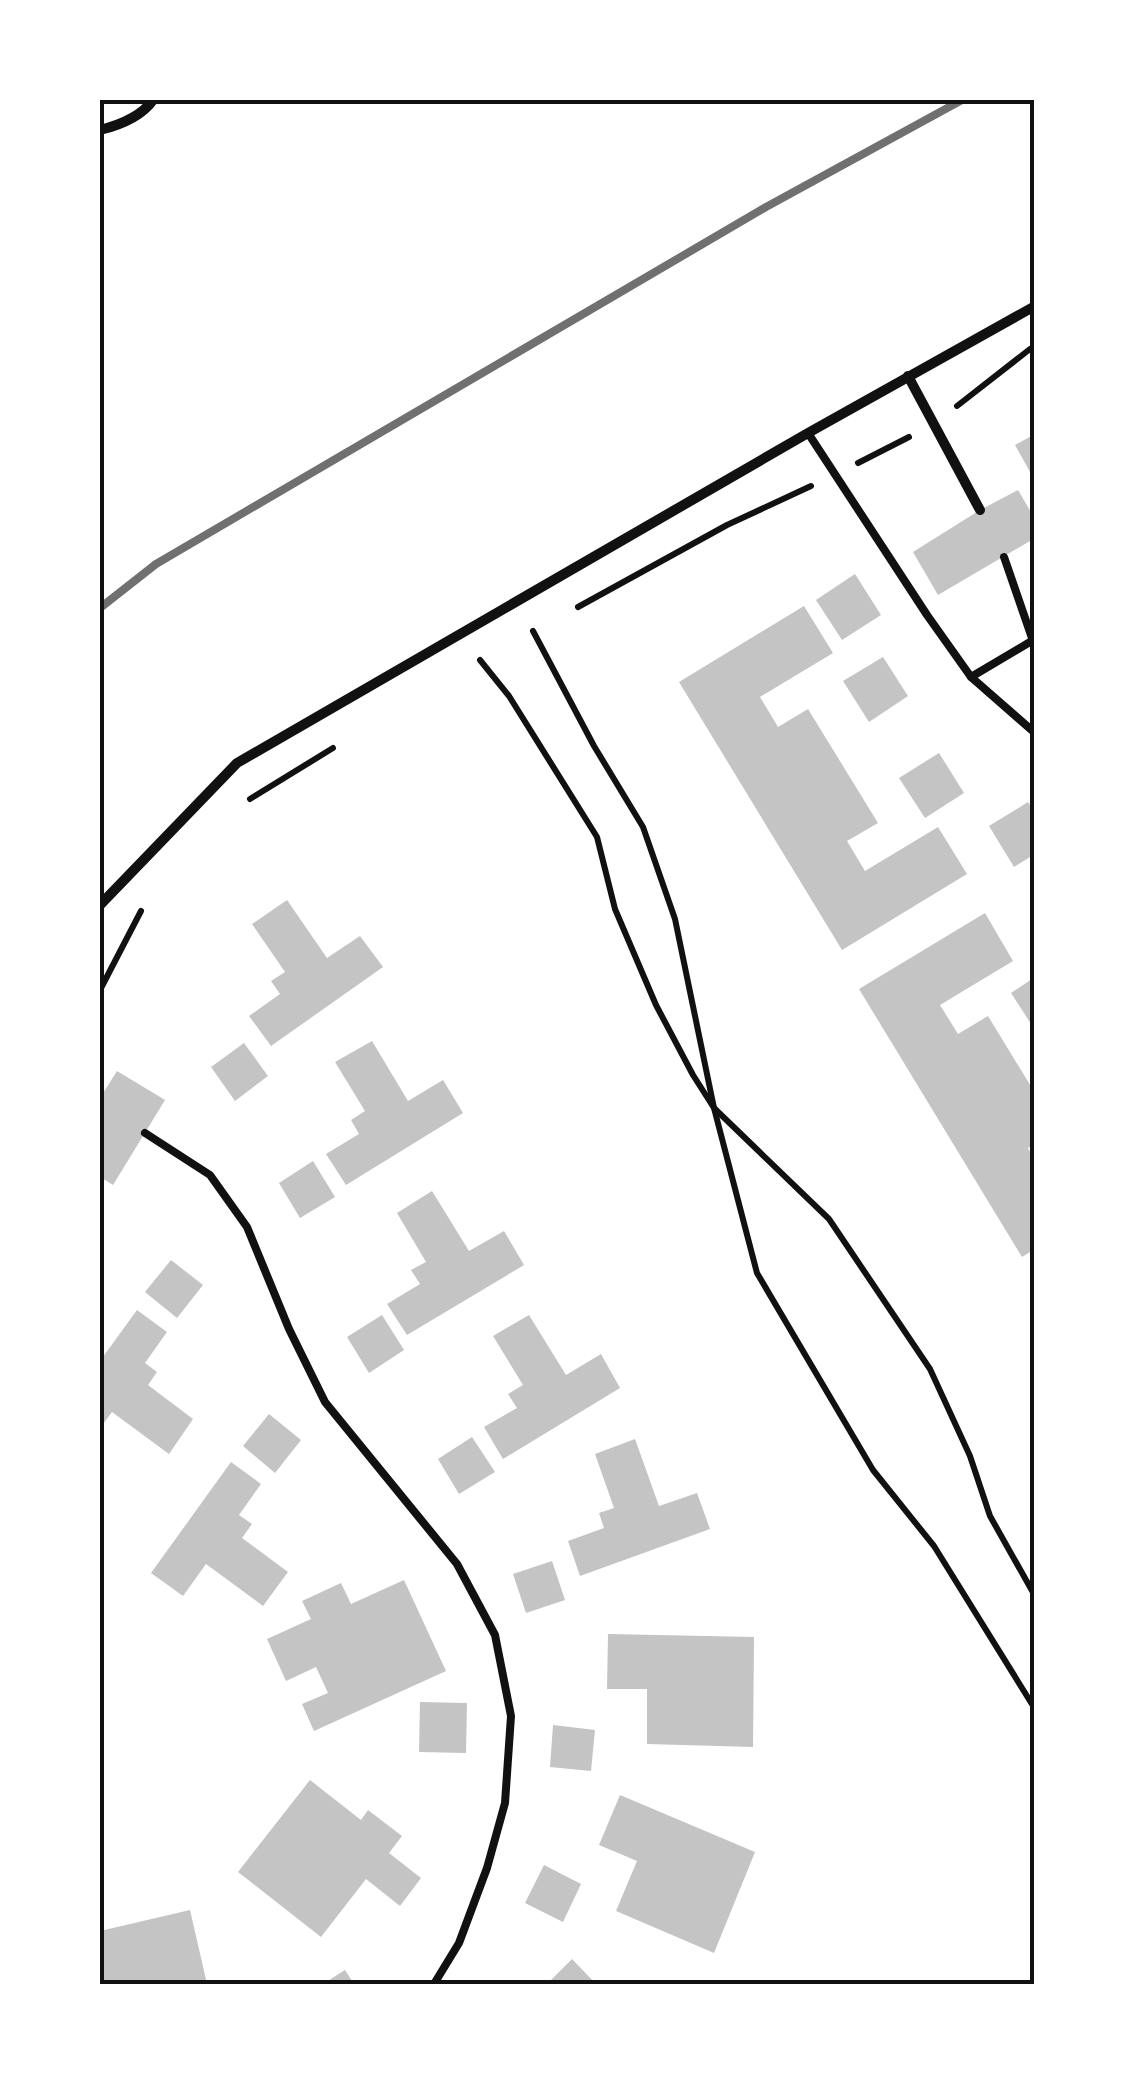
<svg xmlns="http://www.w3.org/2000/svg" width="1135" height="2084" viewBox="0 0 1135 2084" font-family="Rubik,sans-serif">
	<rect width="100%" height="100%" fill="#fff"/>
	<g fill="#c4c4c4">
		<path d="M 1035,434 L 1035,481 L 1015,445 Z"/>
		<path d="M 1018,490 L 1035,519 L 1035,538 L 938,595 L 913,552 L 980,510 Z"/>
		<path d="M 855,574 L 881,615 L 842,640 L 816,600 Z"/>
		<path d="M 804,606 L 833,653 L 760,697 L 778,727 L 808,709 L 878,823 L 847,841 L 865,871 L 938,827 L 967,874 L 842,950 L 679,682 Z"/>
		<path d="M 883,657 L 908,696 L 869,722 L 843,681 Z"/>
		<path d="M 939,753 L 964,793 L 925,818 L 899,778 Z"/>
		<path d="M 1028,802 L 1035,812 L 1035,854 L 1014,867 L 989,826 Z"/>
		<path d="M 287,900 L 327,958 L 360,936 L 383,967 L 271,1046 L 249,1016 L 280,994 L 271,981 L 285,972 L 252,924 Z"/>
		<path d="M 985,913 L 1013,961 L 940,1005 L 958,1034 L 988,1016 L 1035,1093 L 1035,1144 L 1028,1148 L 1035,1161 L 1035,1249 L 1022,1257 L 859,989 Z"/>
		<path d="M 1035,977 L 1035,1030 L 1011,993 Z"/>
		<path d="M 372,1041 L 408,1101 L 443,1080 L 463,1113 L 346,1185 L 326,1154 L 359,1134 L 351,1120 L 365,1111 L 335,1062 Z"/>
		<path d="M 244,1043 L 268,1076 L 235,1101 L 211,1067 Z"/>
		<path d="M 117,1071 L 165,1100 L 113,1185 L 100,1177 L 100,1098 Z"/>
		<path d="M 313,1161 L 335,1197 L 300,1218 L 279,1183 Z"/>
		<path d="M 432,1191 L 469,1251 L 504,1231 L 524,1265 L 407,1335 L 387,1304 L 420,1284 L 411,1270 L 426,1262 L 397,1213 Z"/>
		<path d="M 171,1260 L 203,1285 L 177,1318 L 145,1292 Z"/>
		<path d="M 137,1310 L 167,1332 L 145,1363 L 157,1372 L 148,1385 L 193,1419 L 169,1454 L 112,1412 L 100,1428 L 100,1361 Z"/>
		<path d="M 382,1315 L 404,1350 L 369,1373 L 347,1337 Z"/>
		<path d="M 529,1315 L 566,1375 L 601,1354 L 620,1388 L 503,1459 L 484,1427 L 517,1408 L 508,1394 L 523,1385 L 493,1336 Z"/>
		<path d="M 269,1414 L 301,1440 L 275,1473 L 243,1446 Z"/>
		<path d="M 472,1437 L 495,1472 L 459,1494 L 438,1459 Z"/>
		<path d="M 635,1439 L 659,1506 L 697,1493 L 710,1529 L 580,1576 L 568,1541 L 604,1528 L 599,1513 L 614,1508 L 595,1454 Z"/>
		<path d="M 231,1462 L 261,1484 L 239,1515 L 252,1524 L 242,1538 L 288,1572 L 263,1606 L 206,1564 L 183,1596 L 151,1573 Z"/>
		<path d="M 552,1561 L 565,1600 L 526,1613 L 513,1574 Z"/>
		<path d="M 404,1580 L 446,1671 L 314,1731 L 302,1704 L 328,1693 L 316,1667 L 286,1681 L 267,1639 L 311,1619 L 302,1601 L 341,1583 L 351,1604 Z"/>
		<path d="M 608,1634 L 754,1637 L 753,1747 L 647,1744 L 647,1689 L 607,1689 Z"/>
		<path d="M 420,1702 L 467,1703 L 466,1753 L 419,1752 Z"/>
		<path d="M 553,1725 L 595,1730 L 591,1771 L 550,1767 Z"/>
		<path d="M 310,1780 L 361,1820 L 368,1810 L 402,1836 L 389,1853 L 421,1878 L 400,1906 L 366,1879 L 321,1937 L 238,1872 Z"/>
		<path d="M 620,1795 L 755,1852 L 714,1953 L 616,1911 L 637,1861 L 599,1845 Z"/>
		<path d="M 544,1865 L 581,1884 L 563,1922 L 525,1903 Z"/>
		<path d="M 190,1910 L 207,1984 L 104,1984 L 100,1965 L 100,1931 Z"/>
		<path d="M 572,1959 L 596,1984 L 547,1984 Z"/>
		<path d="M 345,1970 L 354,1984 L 323,1984 Z"/>
	</g>
	<g fill="none" stroke-linecap="round" stroke-linejoin="round">
		<g stroke="#111" stroke-width="6">
			<path d="M 957,406 L 1030,349"/>
			<path d="M 858,463 L 909,437"/>
			<path d="M 578,607 L 727,525 L 811,486"/>
			<path d="M 533,631 L 594,746 L 643,827 L 675,919 L 714,1108 L 757,1273 L 873,1470 L 934,1546 L 1035,1709"/>
			<path d="M 480,660 L 509,696 L 597,837 L 615,909 L 656,1005 L 693,1075 L 714,1108 L 829,1219 L 930,1369 L 970,1456 L 990,1516 L 1035,1596"/>
			<path d="M 250,799 L 333,748"/>
			<path d="M 100,990 L 141,911"/>
		</g>
		<g stroke="#111" stroke-width="8">
			<path d="M 808,433 L 927,615 L 971,677 L 1035,733"/>
			<path d="M 1004,557 L 1033,641 L 1035,654"/>
			<path d="M 971,677 L 1035,639"/>
			<path d="M 145,1133 L 210,1175 L 247,1227 L 289,1329 L 325,1402 L 457,1564 L 495,1635 L 511,1716 L 505,1803 L 487,1868 L 459,1943 L 434,1984"/>
		</g>
		<g stroke="#111" stroke-width="10">
			<path d="M 100,130 C 120,125 141,117 153,100"/>
			<path d="M 908,376 L 980,510"/>
			<path d="M 100,905 L 237,763 L 808,433 L 1035,306"/>
		</g>
		<path stroke="#707070" stroke-width="8" d="M 100,608 L 156,564 L 766,207 L 962,100"/>
	</g>
	<rect width="1135" height="2084" fill="none" stroke="#ffffff" stroke-width="205"/>
	<rect x="102" y="102" width="930" height="1880" fill="none" stroke="#111" stroke-width="4"/>
</svg>
